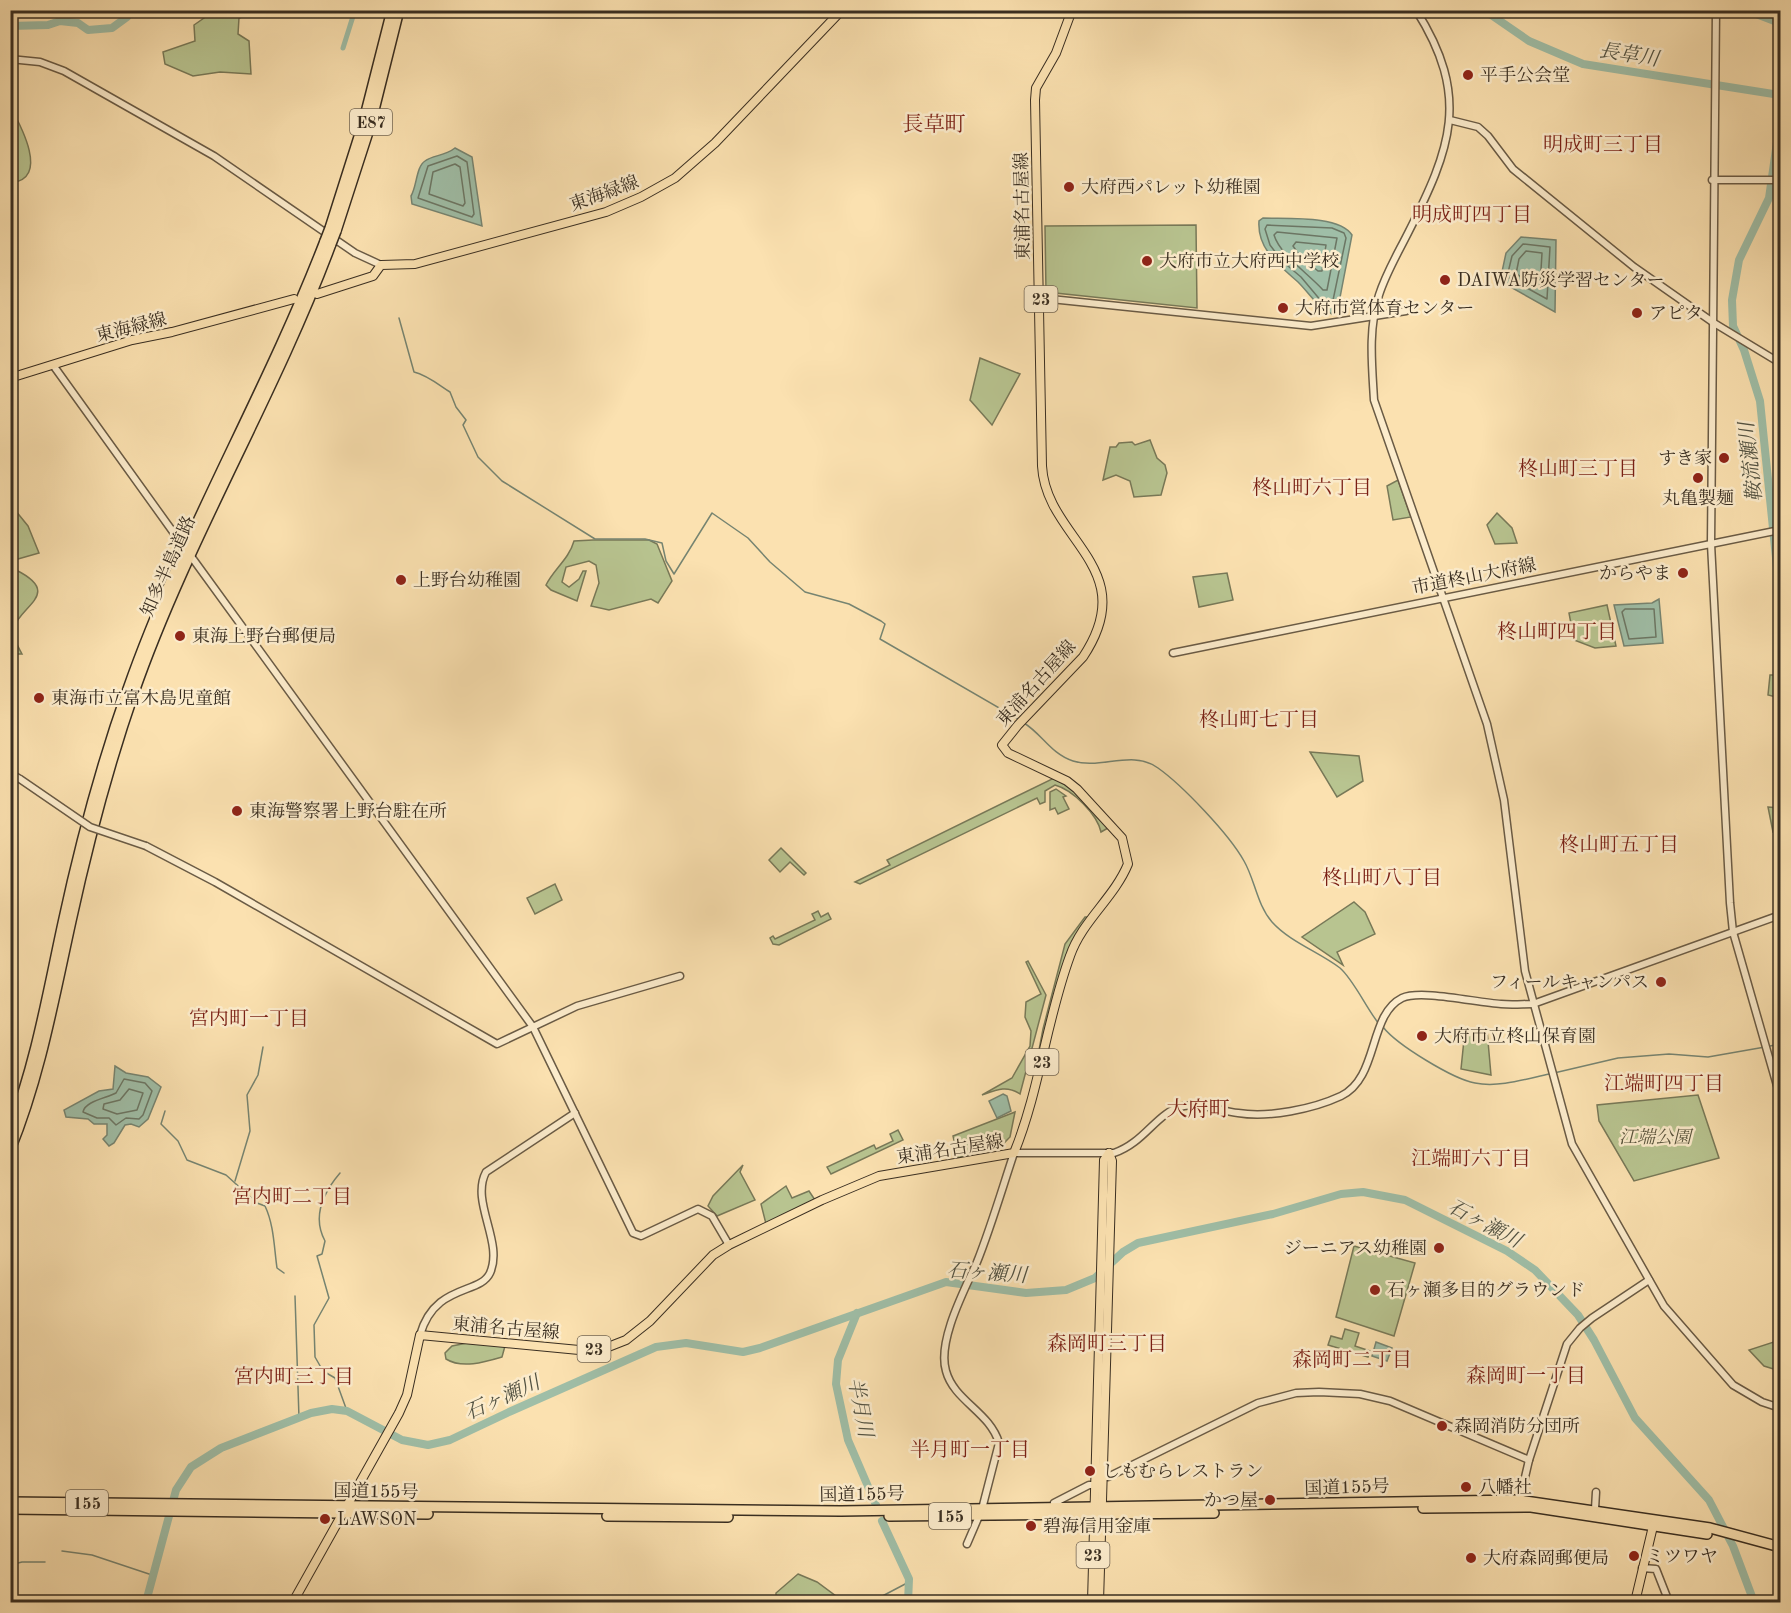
<svg xmlns="http://www.w3.org/2000/svg" width="1791" height="1613" viewBox="0 0 1791 1613" font-family="'Old Standard TT','Noto Serif JP',serif">
	<rect width="100%" height="100%" fill="#fbe1b0"/>
	<filter id="stains"><feTurbulence type="fractalNoise" baseFrequency=".00333" numOctaves="4"/><feColorMatrix values="0 0 0 0 .2 0 0 0 0 .09 0 0 0 0 .02 0 0 0 .5 -.17"/></filter>
	<radialGradient id="worn" r=".72"><stop offset=".6" stop-color="#630" stop-opacity="0"/><stop offset="1" stop-color="#630" stop-opacity=".3"/></radialGradient>
	<g fill="#b8c490" stroke="#787958" stroke-width="1.5">
		<path d="M 201,11 L 245,11 L 246,16 L 239,18 L 238,34 L 249,41 L 251,74 L 220,72 L 193,76 L 165,64 L 163,52 L 195,41 L 194,25 L 204,18 Z"/>
		<path d="M 10,106 C 20,124 51,180 10,183 Z"/>
		<path d="M 1196,225 L 1197,308 L 1046,292 L 1045,226 Z"/>
		<path d="M 980,358 L 1020,374 L 992,425 L 970,400 Z"/>
		<path d="M 1150,440 L 1157,458 L 1165,465 L 1167,473 L 1161,495 L 1134,497 L 1130,481 L 1116,475 L 1103,480 L 1110,447 L 1116,447 L 1119,443 L 1132,442 L 1135,445 Z"/>
		<path d="M 1398,480 L 1411,517 L 1393,520 L 1387,486 Z"/>
		<path d="M 11,505 L 28,526 L 39,553 L 11,561 L 16,570 C 62,593 22,605 14,627 C 11,636 18,646 22,654 L 11,654 Z"/>
		<path d="M 1497,513 L 1512,528 L 1517,543 L 1495,544 L 1487,525 Z"/>
		<path d="M 593,540 L 649,540 L 657,544 L 672,581 L 658,603 L 651,599 L 609,610 L 591,606 L 599,583 L 596,565 L 589,561 L 566,567 L 562,582 L 569,587 L 579,579 L 583,571 L 586,571 L 577,601 L 551,590 L 546,585 C 554,569 569,559 574,541 Z"/>
		<path d="M 1227,573 L 1233,600 L 1199,607 L 1193,577 Z"/>
		<path d="M 1607,605 L 1616,646 L 1595,648 L 1574,640 L 1569,613 Z"/>
		<path d="M 1770,675 L 1780,675 L 1780,698 L 1768,695 Z"/>
		<path d="M 1310,752 L 1359,756 L 1363,781 L 1337,797 Z"/>
		<path d="M 1054,778 L 1072,789 L 1108,828 L 1101,832 C 1097,814 1073,790 1055,785 L 1045,791 L 1045,802 L 1040,804 L 1037,798 L 860,884 L 855,882 L 890,865 L 887,860 Z"/>
		<path d="M 1056,789 L 1066,796 L 1063,797 L 1069,809 L 1058,814 L 1055,808 L 1050,810 L 1050,792 Z"/>
		<path d="M 1768,807 L 1780,808 L 1780,830 L 1773,832 Z"/>
		<path d="M 781,848 L 806,873 L 804,875 L 790,862 L 780,872 L 769,860 Z"/>
		<path d="M 555,884 L 562,900 L 535,914 L 527,898 Z"/>
		<path d="M 1354,902 L 1365,912 L 1375,934 L 1337,952 L 1343,965 L 1302,937 Z"/>
		<path d="M 818,911 L 821,917 L 828,913 L 831,919 L 779,945 L 773,944 L 770,938 L 773,936 L 775,939 L 815,920 L 812,914 Z"/>
		<path d="M 1085,917 L 1089,917 L 1076,937 L 1028,1113 L 1017,1134 L 1030,1097 L 1043,1029 L 1065,944 Z"/>
		<path d="M 1028,961 L 1046,995 L 1020,1094 C 1007,1085 996,1090 982,1095 L 1012,1078 L 1030,1046 L 1031,1031 L 1025,1017 L 1026,1002 L 1041,994 L 1026,962 Z"/>
		<path d="M 1465,1030 L 1487,1030 L 1491,1075 L 1461,1069 Z"/>
		<path d="M 1698,1095 L 1719,1158 L 1634,1181 L 1599,1121 L 1597,1105 Z"/>
		<path d="M 1015,1112 L 1010,1137 L 1003,1144 L 958,1158 L 953,1136 Z"/>
		<path d="M 898,1130 L 903,1140 L 831,1174 L 827,1167 L 874,1145 L 876,1149 L 893,1141 L 890,1134 Z"/>
		<path d="M 743,1165 L 740,1172 L 755,1200 L 717,1216 L 708,1206 L 713,1196 Z"/>
		<path d="M 786,1186 L 792,1198 L 809,1191 L 815,1200 L 766,1224 L 761,1204 Z"/>
		<path d="M 1354,1246 L 1415,1263 L 1394,1336 L 1336,1317 Z"/>
		<path d="M 1345,1329 L 1359,1333 L 1355,1346 L 1370,1351 L 1368,1357 L 1328,1345 L 1331,1336 L 1342,1339 Z"/>
		<path d="M 1780,1340 L 1780,1371 L 1764,1366 L 1749,1350 Z"/>
		<path d="M 477,1341 L 505,1346 L 502,1357 C 485,1362 462,1369 446,1359 L 445,1353 L 452,1346 Z"/>
		<path d="M 798,1574 L 817,1582 L 844,1602 L 776,1602 L 776,1593 Z"/>
	</g>
	<g fill="#9fbea7" stroke="#768471" stroke-width="1.5">
		<path d="M 455,148 L 472,157 L 482,226 L 412,204 L 411,196 C 417,186 416,167 425,161 C 433,155 445,156 455,148 Z"/>
		<path d="M 1263,218 C 1287,219 1339,215 1352,235 L 1338,308 L 1332,314 C 1316,306 1310,294 1298,282 C 1279,265 1257,249 1259,221 Z"/>
		<path d="M 1521,237 L 1556,240 L 1555,312 L 1500,281 L 1506,253 Z"/>
		<path d="M 1659,599 L 1663,643 L 1624,646 L 1614,605 L 1652,603 Z"/>
		<path d="M 115,1066 L 126,1073 L 148,1077 L 161,1087 L 148,1119 L 139,1127 L 131,1124 L 125,1125 L 114,1143 L 109,1146 L 103,1139 L 107,1135 L 107,1124 L 94,1124 L 88,1119 L 66,1117 L 64,1110 L 99,1091 L 113,1089 Z"/>
		<path d="M 1003,1094 L 1007,1096 L 1011,1111 L 997,1118 L 989,1101 Z"/>
		<path d="M 1376,1342 L 1392,1348 L 1387,1361 L 1372,1356 Z"/>
	</g>
	<g fill="none" stroke-linecap="round" stroke-linejoin="round">
		<g stroke="#6c7664" stroke-width="1.5">
			<path d="M 457,156 L 467,162 L 474,214 L 472,217 L 418,198 L 428,166 Z"/>
			<path d="M 455,164 L 460,167 L 465,203 L 463,206 L 429,194 L 433,172 Z"/>
			<path d="M 1267,225 L 1332,228 L 1344,233 L 1346,238 L 1332,305 L 1322,302 L 1301,277 L 1282,261 L 1270,245 L 1265,229 Z"/>
			<path d="M 1277,232 L 1337,238 L 1327,290 L 1323,290 C 1309,274 1280,255 1274,235 Z"/>
			<path d="M 1296,242 L 1326,245 L 1322,271 L 1318,271 L 1300,256 L 1293,246 Z"/>
			<path d="M 1523,244 L 1550,247 L 1547,299 L 1507,277 L 1512,256 Z"/>
			<path d="M 1526,251 L 1542,253 L 1540,287 L 1516,274 L 1519,259 Z"/>
			<path d="M 1625,609 L 1654,609 L 1656,637 L 1629,639 L 1622,612 Z"/>
			<path d="M 124,1079 L 145,1083 L 152,1091 L 143,1115 L 139,1119 L 126,1118 L 116,1125 L 109,1118 L 97,1118 L 83,1112 C 85,1101 107,1098 116,1093 Z"/>
			<path d="M 129,1089 L 143,1093 L 137,1110 L 117,1114 L 103,1109 L 104,1104 L 120,1100 Z"/>
		</g>
		<g stroke="#768471" stroke-width="1.5">
			<path d="M 1769,198 L 1780,194"/>
			<path d="M 399,318 L 414,372 C 427,375 439,385 450,392 L 456,407 L 466,420 L 463,425 L 478,457 L 502,481 L 595,539 L 645,539 L 662,543 L 666,561 L 674,574 L 712,513 L 748,538 L 770,562 L 805,592 L 849,604 L 881,621 L 885,624 L 880,639 L 1020,720"/>
			<path d="M 1024,723 C 1042,734 1051,754 1073,761 C 1101,770 1132,749 1158,768 C 1182,785 1229,834 1244,861 C 1255,880 1257,905 1272,922 C 1290,942 1319,952 1340,968 C 1353,979 1367,1009 1379,1024"/>
			<path d="M 1383,1027 C 1397,1045 1453,1079 1475,1083 C 1498,1088 1526,1079 1549,1074"/>
			<path d="M 1770,1046 L 1780,1044"/>
			<path d="M 1554,1073 L 1618,1058 L 1669,1054 L 1708,1057 L 1765,1047"/>
			<path d="M 165,1111 L 161,1124 L 178,1141 L 187,1160 L 226,1175 L 257,1203 L 265,1206 C 274,1225 274,1247 277,1268 L 284,1273"/>
			<path d="M 340,1173 C 323,1193 312,1217 325,1241 L 322,1254 L 317,1256 L 329,1298 L 314,1325 L 315,1357 L 323,1371 L 335,1378 L 347,1411"/>
			<path d="M 235,1181 L 250,1131 L 247,1095 L 258,1075 L 263,1047"/>
			<path d="M 295,1296 L 299,1418"/>
			<path d="M 62,1551 L 92,1555 L 152,1575"/>
			<path d="M 10,1565 L 22,1562 L 45,1562"/>
			<path d="M 871,1602 L 909,1582"/>
		</g>
		<path stroke="#9fbea7" stroke-width="5" d="M 343,48 L 355,10"/>
		<g stroke="#9fbea7" stroke-width="8">
			<path d="M 1484,10 L 1529,41 L 1583,64 L 1780,95"/>
			<path d="M 1603,10 L 1751,12 L 1777,22 L 1780,26"/>
			<path d="M 10,26 L 48,25 L 60,21 L 78,23 L 88,30 L 112,28 L 127,17"/>
			<path d="M 1780,121 L 1769,198 L 1739,260 L 1732,300 L 1733,326 L 1744,350 L 1760,401 L 1780,597"/>
			<path d="M 857,1313 L 838,1360 L 836,1384 L 848,1440 L 876,1505"/>
			<path d="M 882,1521 L 909,1579 L 908,1602"/>
			<path d="M 146,1602 L 176,1490 L 191,1467 L 221,1448 L 311,1413 L 332,1409 L 347,1411 L 402,1440 L 428,1445 L 450,1440 L 509,1412 L 656,1347 L 686,1343 L 743,1352 L 760,1348 L 946,1282 L 1026,1293 L 1066,1290 L 1095,1278 L 1123,1252 L 1138,1243 L 1273,1214 L 1341,1194 L 1363,1192 L 1405,1200 L 1507,1251 L 1535,1270 L 1578,1315 L 1594,1340 L 1635,1418 L 1709,1500 L 1733,1546 L 1754,1602"/>
		</g>
		<defs>
			<g id="minor">
				<path d="M 1416,10 C 1471,97 1451,148 1408,233 C 1398,253 1386,273 1379,295 C 1368,329 1372,365 1374,400 L 1487,724 L 1504,800 L 1525,971 L 1572,1144 L 1664,1306 L 1733,1385 L 1762,1402 L 1780,1408"/>
				<path d="M 1716,10 L 1711,544 L 1730,903 L 1733,932 L 1780,1096"/>
				<path d="M 10,59 L 40,62 L 64,71 L 214,156 L 355,253 L 381,265"/>
				<path d="M 1450,120 L 1478,127 L 1488,136 L 1513,169 L 1634,267 L 1714,323 L 1780,363"/>
				<path d="M 1712,180 L 1780,180"/>
				<path d="M 1041,298 L 1311,326 L 1406,311"/>
				<path d="M 53,365 L 181,543"/>
				<path d="M 193,559 L 533,1027 L 633,1233 L 641,1236 L 698,1209 L 712,1216 L 729,1245"/>
				<path d="M 1173,653 L 1780,530"/>
				<path d="M 10,773 L 20,779"/>
				<path d="M 146,846 L 215,882 L 497,1044 L 577,1006 L 680,976"/>
				<path d="M 420,1335 C 435,1283 480,1295 490,1273 C 504,1242 470,1202 486,1172 L 575,1113"/>
				<path d="M 1103,1477 L 1108,1477 L 1258,1403 L 1296,1393 L 1319,1392 L 1360,1394 L 1390,1401 L 1529,1460"/>
				<path d="M 1054,1503 L 1089,1485 L 1095,1485"/>
				<path d="M 1519,1503 L 1529,1460 L 1567,1344 L 1580,1328 L 1592,1318 L 1649,1280"/>
				<path d="M 1595,1509 L 1596,1492"/>
				<path d="M 967,1544 L 982,1509 L 999,1443 C 990,1412 954,1401 946,1371 C 937,1341 965,1289 977,1262 C 991,1227 1002,1189 1014,1153 L 1114,1153 C 1146,1142 1157,1111 1184,1106 C 1202,1103 1221,1111 1238,1113 C 1269,1118 1313,1109 1341,1096 C 1379,1078 1368,1015 1402,998 C 1421,989 1478,1003 1501,1004 C 1512,1005 1523,1004 1533,1004 L 1780,915"/>
				<path d="M 1642,1568 L 1656,1569 L 1669,1602"/>
			</g>
			<g id="major">
				<path d="M 317,294 L 373,276 L 381,265 L 415,264 L 606,212 L 641,197 L 675,178 L 715,143 L 842,10"/>
				<path d="M 10,378 L 132,340 L 172,332 L 294,299"/>
				<path d="M 293,1602 L 399,1413 L 407,1395 L 420,1335 L 579,1350 L 603,1349 L 626,1340 L 650,1321 L 713,1255 L 729,1245 L 822,1200 L 879,1176 L 1014,1153 C 1040,1089 1046,1021 1070,956 C 1082,921 1114,898 1128,864 L 1122,838 L 1077,789 L 1067,781 L 1008,753 L 1002,745 L 1018,725 L 1083,657 C 1143,567 1046,540 1042,466 L 1035,100 L 1036,88 L 1056,53 L 1072,10"/>
				<path d="M 1092,1602 L 1104,1160 L 1109,1153"/>
				<path d="M 1099,1602 L 1112,1161 L 1109,1153"/>
				<path d="M 1635,1602 L 1654,1522"/>
			</g>
			<g id="highway">
				<path d="M 330,228 L 363,124 L 392,10"/>
				<path d="M 336,231 L 370,126 L 399,10"/>
				<path d="M 10,1130 C 36,1063 48,992 63,923 C 80,844 101,765 128,689 C 182,535 266,394 325,241"/>
				<path d="M 10,1150 C 40,1077 54,998 71,921 C 88,843 108,767 134,692 C 188,538 274,397 331,244"/>
				<path d="M 10,1502 L 841,1511 L 1519,1500 L 1710,1528 L 1780,1547"/>
				<path d="M 1423,1508 L 1531,1507 L 1707,1534"/>
				<path d="M 10,1509 L 428,1514"/>
				<path d="M 607,1516 L 728,1517"/>
				<path d="M 889,1516 L 1214,1513"/>
			</g>
		</defs>
		<use href="#minor" stroke="#6a5b45" stroke-width="9"/>
		<use href="#major" stroke="#392e21" stroke-width="10"/>
		<use href="#highway" stroke="#392e21" stroke-width="12"/>
		<use href="#minor" stroke="#fceccc" stroke-width="6"/>
		<use href="#major" stroke="#fbe1b0" stroke-width="8"/>
		<use href="#highway" stroke="#fbe1b0" stroke-width="9"/>
		<defs>
			<path id="minor-bridge" d="M 20,779 L 90,827 L 146,846"/>
			<g id="highway-bridge">
				<path d="M 325,241 L 330,228"/>
				<path d="M 331,244 L 336,231"/>
			</g>
		</defs>
		<use href="#minor-bridge" stroke="#6a5b45" stroke-width="9" stroke-linecap="butt"/>
		<use href="#highway-bridge" stroke="#392e21" stroke-width="12" stroke-linecap="butt"/>
		<use href="#minor-bridge" stroke="#fceccc" stroke-width="6"/>
		<use href="#highway-bridge" stroke="#fbe1b0" stroke-width="9"/>
	</g>
	<g fill="#8f2418" stroke="#fceccc" stroke-width="2">
		<circle cx="1468" cy="75" r="6"/>
		<circle cx="1069" cy="187" r="6"/>
		<circle cx="1147" cy="261" r="6"/>
		<circle cx="1445" cy="280" r="6"/>
		<circle cx="1283" cy="308" r="6"/>
		<circle cx="1637" cy="313" r="6"/>
		<circle cx="1724" cy="458" r="6"/>
		<circle cx="1698" cy="478" r="6"/>
		<circle cx="1683" cy="573" r="6"/>
		<circle cx="401" cy="580" r="6"/>
		<circle cx="180" cy="636" r="6"/>
		<circle cx="39" cy="698" r="6"/>
		<circle cx="237" cy="811" r="6"/>
		<circle cx="1661" cy="982" r="6"/>
		<circle cx="1422" cy="1036" r="6"/>
		<circle cx="1439" cy="1248" r="6"/>
		<circle cx="1375" cy="1290" r="6"/>
		<circle cx="1442" cy="1426" r="6"/>
		<circle cx="1090" cy="1471" r="6"/>
		<circle cx="1466" cy="1487" r="6"/>
		<circle cx="1270" cy="1500" r="6"/>
		<circle cx="325" cy="1519" r="6"/>
		<circle cx="1031" cy="1526" r="6"/>
		<circle cx="1634" cy="1556" r="6"/>
		<circle cx="1471" cy="1558" r="6"/>
	</g>
	<g text-anchor="middle" stroke-width="5" stroke-linejoin="round" paint-order="stroke">
		<g fill="#fceccc" stroke="#746754" stroke-width="1.5">
			<rect x="350" y="109" width="42" height="26" rx="4.5"/>
			<rect x="1024.5" y="286" width="33" height="26" rx="4.5"/>
			<rect x="1025.5" y="1049" width="33" height="26" rx="4.5"/>
			<rect x="577.5" y="1336" width="33" height="26" rx="4.5"/>
			<rect x="66" y="1490" width="42" height="26" rx="4.5"/>
			<rect x="929" y="1503" width="42" height="26" rx="4.5"/>
			<rect x="1076.5" y="1542" width="33" height="26" rx="4.5"/>
		</g>
		<g font-size="16" font-weight="bold" fill="#392e21">
			<text x="371" y="128">E87</text>
			<text x="1041" y="305">23</text>
			<text x="1042" y="1068">23</text>
			<text x="594" y="1355">23</text>
			<text x="87" y="1509">155</text>
			<text x="950" y="1522">155</text>
			<text x="1093" y="1561">23</text>
		</g>
		<g font-size="18" fill="#392e21" stroke="#fceccc" text-anchor="start">
			<text x="1480" y="81">平手公会堂</text>
			<text x="1081" y="193">大府西パレット幼稚園</text>
			<text x="1159" y="267">大府市立大府西中学校</text>
			<text x="1457" y="286">DAIWA防災学習センター</text>
			<text x="1295" y="314">大府市営体育センター</text>
			<text x="1649" y="319">アピタ</text>
			<text x="1712" y="464" text-anchor="end">すき家</text>
			<text x="1698" y="504" text-anchor="middle">丸亀製麺</text>
			<text x="1671" y="579" text-anchor="end">からやま</text>
			<text x="413" y="586">上野台幼稚園</text>
			<text x="192" y="642">東海上野台郵便局</text>
			<text x="51" y="704">東海市立富木島児童館</text>
			<text x="249" y="817">東海警察署上野台駐在所</text>
			<text x="1649" y="988" text-anchor="end">フィールキャンパス</text>
			<text x="1434" y="1042">大府市立柊山保育園</text>
			<text x="1427" y="1254" text-anchor="end">ジーニアス幼稚園</text>
			<text x="1387" y="1296">石ヶ瀬多目的グラウンド</text>
			<text x="1454" y="1432">森岡消防分団所</text>
			<text x="1102" y="1477">しもむらレストラン</text>
			<text x="1478" y="1493">八幡社</text>
			<text x="1258" y="1506" text-anchor="end">かつ屋</text>
			<text x="337" y="1525">LAWSON</text>
			<text x="1043" y="1532">碧海信用金庫</text>
			<text x="1646" y="1562">ミツワヤ</text>
			<text x="1483" y="1564">大府森岡郵便局</text>
		</g>
		<g font-size="18" fill="#392e21" stroke="#fceccc">
			<text transform="translate(604 193) rotate(-20)" y="6">東海緑線</text>
			<text transform="translate(1022 206) rotate(-91)" y="6">東浦名古屋線</text>
			<text transform="translate(131 327) rotate(-14)" y="6">東海緑線</text>
			<text transform="translate(168 566) rotate(-66)" y="6">知多半島道路</text>
			<text transform="translate(1474 576) rotate(-11)" y="6">市道柊山大府線</text>
			<text transform="translate(1036 683) rotate(-48)" y="6">東浦名古屋線</text>
			<text transform="translate(950 1149) rotate(-9)" y="6">東浦名古屋線</text>
			<text transform="translate(506 1328) rotate(5)" y="6">東浦名古屋線</text>
			<text transform="translate(1347 1487) rotate(-2)" y="6">国道155号</text>
			<text transform="translate(376 1491) rotate(1)" y="6">国道155号</text>
			<text transform="translate(862 1494) rotate(-1)" y="6">国道155号</text>
		</g>
		<g font-size="18" font-style="italic" fill="#59543d" stroke="#fceccc">
			<text x="1655" y="1143">江端公園</text>
		</g>
		<g font-size="20" font-style="italic" fill="#525242" stroke="#fceccc">
			<text transform="translate(1629 54) rotate(9)" y="7">長草川</text>
			<text transform="translate(1750 462) rotate(-96)" y="7">鞍流瀬川</text>
			<text transform="translate(1485 1223) rotate(28)" y="7">石ヶ瀬川</text>
			<text transform="translate(987 1272) rotate(4)" y="7">石ヶ瀬川</text>
			<text transform="translate(502 1397) rotate(-24)" y="7">石ヶ瀬川</text>
			<text transform="translate(861 1407) rotate(79)" y="7">半月川</text>
		</g>
		<g font-size="20" fill="#7a1f14" stroke="#fceccc">
			<text x="1603" y="151">明成町三丁目</text>
			<text x="1472" y="221">明成町四丁目</text>
			<text x="1578" y="475">柊山町三丁目</text>
			<text x="1312" y="494">柊山町六丁目</text>
			<text x="1557" y="638">柊山町四丁目</text>
			<text x="1259" y="726">柊山町七丁目</text>
			<text x="1619" y="851">柊山町五丁目</text>
			<text x="1382" y="884">柊山町八丁目</text>
			<text x="249" y="1025">宮内町一丁目</text>
			<text x="1664" y="1090">江端町四丁目</text>
			<text x="1471" y="1165">江端町六丁目</text>
			<text x="292" y="1203">宮内町二丁目</text>
			<text x="1107" y="1350">森岡町三丁目</text>
			<text x="1352" y="1366">森岡町二丁目</text>
			<text x="1526" y="1382">森岡町一丁目</text>
			<text x="294" y="1383">宮内町三丁目</text>
			<text x="970" y="1456">半月町一丁目</text>
		</g>
		<g font-size="21" fill="#7a1f14" stroke="#fceccc">
			<text x="934" y="131">長草町</text>
			<text x="1198" y="1116">大府町</text>
		</g>
	</g>
	<rect width="1791" height="1613" fill="none" stroke="#fbe1b0" stroke-width="36"/>
	<rect x="12" y="12" width="1767" height="1589" fill="none" stroke="#392e21" stroke-width="3"/>
	<rect x="18" y="18" width="1755" height="1577" fill="none" stroke="#392e21" stroke-width="1.5"/>
	<rect width="100%" height="100%" filter="url(#stains)"/>
	<rect width="100%" height="100%" fill="url(#worn)"/>
</svg>
